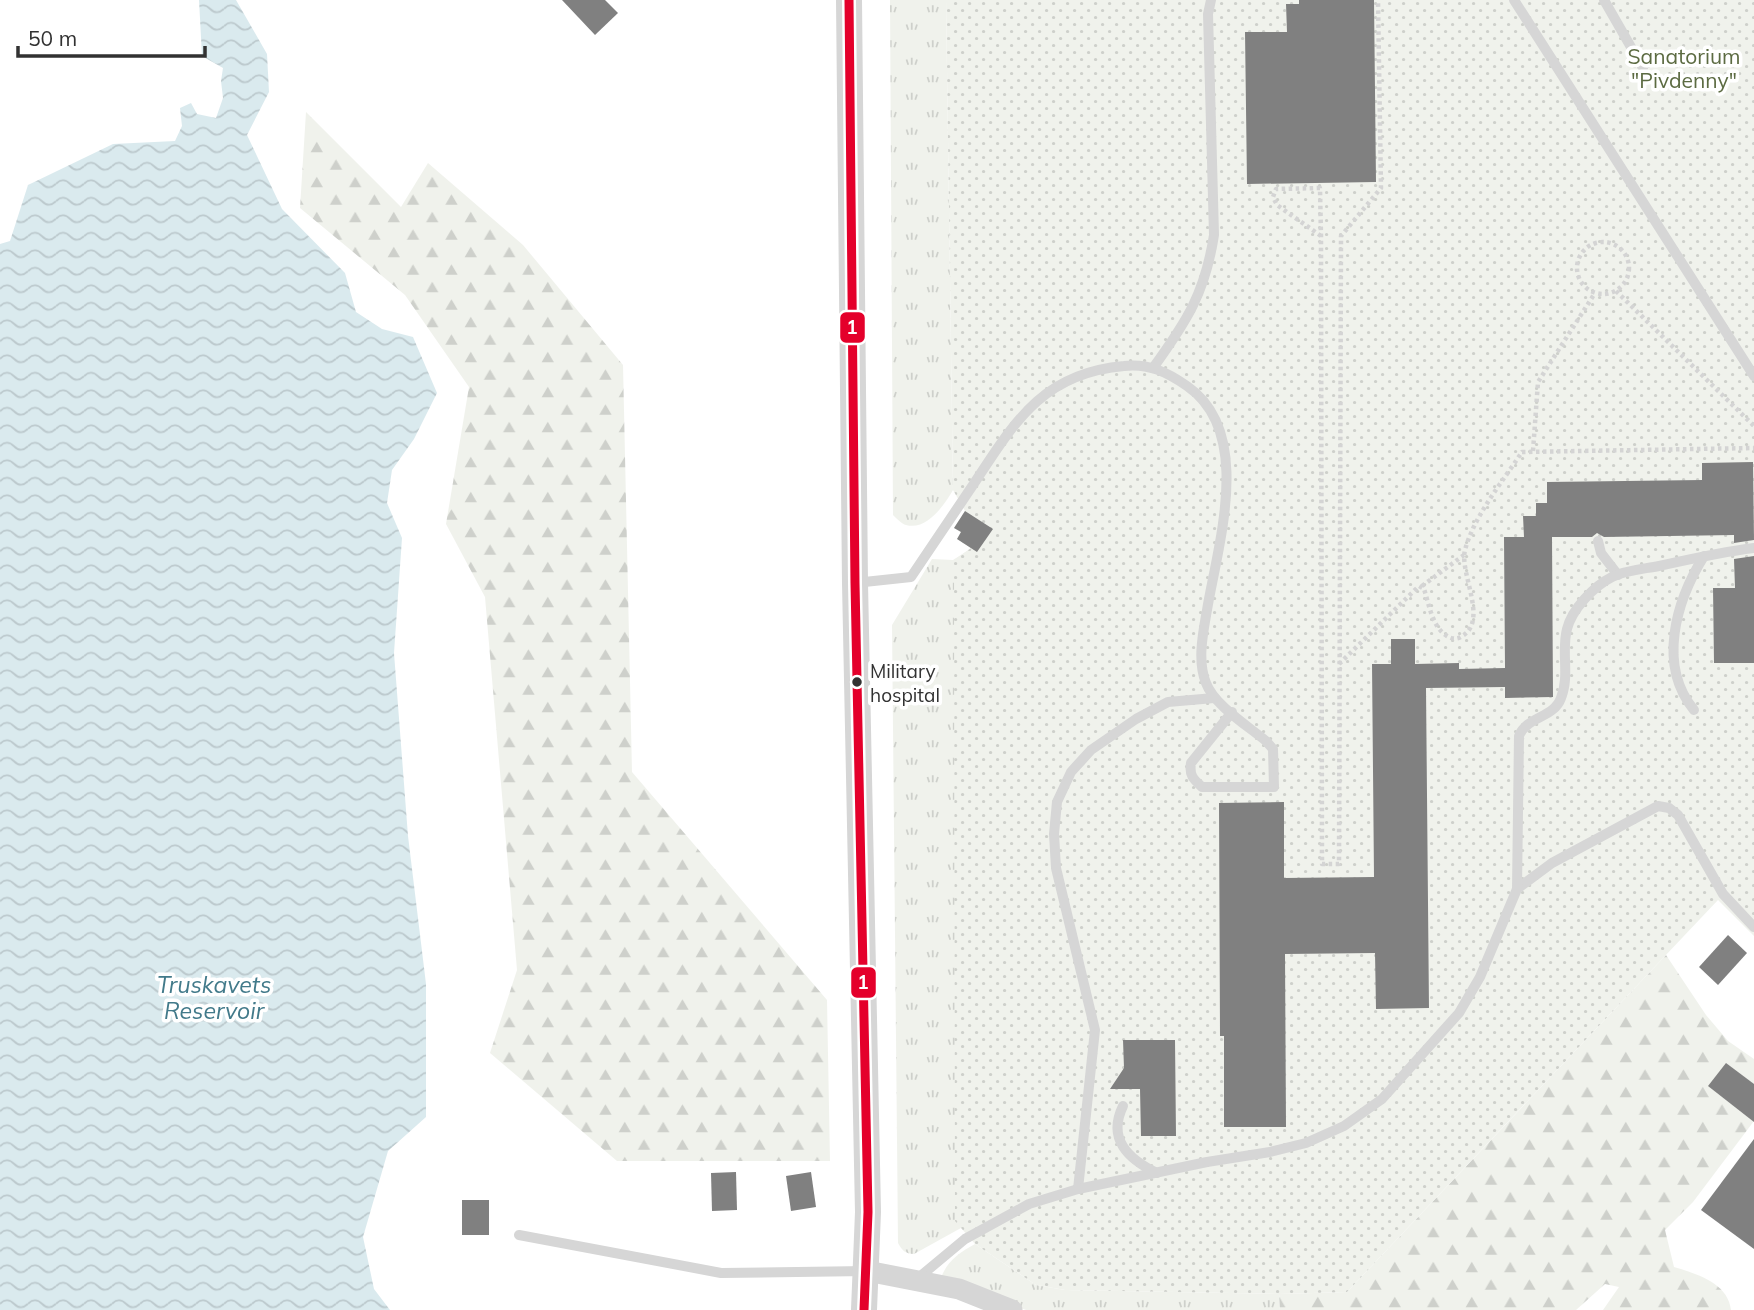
<svg xmlns="http://www.w3.org/2000/svg" width="1754" height="1310" viewBox="0 0 1754 1310" font-family="Mulish,sans-serif">
	<defs>
		<pattern id="grass-tufts" width="24" height="20" patternUnits="userSpaceOnUse" patternTransform="scale(1.75)"><rect width="24" height="20" fill="#f0f2ec"/><path d="M3 7l-1-3M5 7V3M7 7l1-3M15 17l-1-3M17 17v-4M19 17l1-3" fill="none" stroke="#ced0cb"/></pattern>
		<pattern id="forest-firs" width="22" height="20" patternUnits="userSpaceOnUse" patternTransform="scale(1.75)"><rect width="22" height="20" fill="#f0f2ec"/><path d="M5 1l3.5 6h-7zM16 11l3.5 6h-7z" fill="#ced0cb"/></pattern>
		<pattern id="park-dots" width="8" height="8" patternUnits="userSpaceOnUse" patternTransform="scale(1.75)"><rect width="8" height="8" fill="#f0f2ec"/><path d="M2 2h.1M6 6h.1" fill="none" stroke="#ced0cb" stroke-width="1.8" stroke-linecap="round"/></pattern>
		<pattern id="water-waves" width="16" height="10" patternUnits="userSpaceOnUse" patternTransform="scale(1.75)"><rect width="16" height="10" fill="#daeaee"/><path d="M0 5q4-4 8 0t8 0" fill="none" stroke="#bcc9cd"/></pattern>
	</defs>
	<rect width="100%" height="100%" fill="#fff"/>
	<g fill="url(#grass-tufts)">
		<path d="M 890,0 L 946,0 L 953,490 C 945,504 927,531 906,525 C 902,524 896,518 893,515 Z"/>
		<path d="M 972,548 L 961,1228 L 914,1254 C 905,1254 902,1250 898,1243 L 892,625 L 932,559 L 953,560 Z"/>
		<path d="M 975,1244 L 1036,1285 L 1065,1290 L 1279,1294 L 1280,1310 L 1026,1310 L 941,1278 C 947,1261 960,1252 975,1244 Z"/>
	</g>
	<g fill="url(#forest-firs)">
		<path d="M 306,112 L 401,207 L 428,163 L 523,245 L 623,365 L 632,772 L 827,1000 L 830,1161 L 617,1161 L 490,1053 L 517,970 L 485,597 L 446,524 L 469,387 L 405,295 L 300,208 Z"/>
		<path d="M 1666,955 L 1706,1015 L 1728,1041 L 1754,1059 L 1754,1121 L 1693,1202 L 1665,1230 L 1674,1267 C 1697,1274 1728,1283 1731,1310 L 1603,1310 L 1619,1287 L 1605,1284 L 1576,1310 L 1280,1310 L 1279,1294 L 1347,1292 Z"/>
	</g>
	<path fill="url(#park-dots)" d="M 946,0 L 1754,0 L 1754,936 L 1718,900 L 1347,1292 L 1279,1294 L 1065,1290 L 1036,1285 L 975,1244 L 955,1221 L 954,560 L 971,548 L 957,539 L 961,532 L 954,528 L 965,511 L 953,490 Z"/>
	<path fill="url(#water-waves)" d="M 199,0 L 236,0 L 267,54 L 269,92 L 247,135 L 282,209 L 345,273 L 356,312 L 382,329 L 413,337 L 437,393 L 414,439 L 392,470 L 387,503 L 402,538 L 394,653 L 408,836 L 426,984 L 426,1117 L 388,1151 L 363,1237 L 374,1289 L 390,1310 L 0,1310 L 0,244 L 10,241 L 28,185 L 113,144 L 175,141 L 182,126 L 180,108 L 191,103 L 197,114 L 216,118 L 223,98 L 221,81 L 223,68 L 202,56 Z"/>
	<g fill="#808080">
		<path d="M 562,0 L 605,0 L 618,13 L 595,35 Z"/>
		<path d="M 1299,0 L 1374,0 L 1376,182 L 1247,184 L 1245,32 L 1287,32 L 1286,4 L 1299,4 Z"/>
		<path d="M 1753,462 L 1754,540 L 1734,543 L 1734,535 L 1604,537 L 1597,533 L 1592,537 L 1552,537 L 1553,697 L 1505,698 L 1505,687 L 1426,688 L 1429,1008 L 1376,1009 L 1375,953 L 1285,954 L 1286,1127 L 1224,1127 L 1224,1036 L 1220,1036 L 1219,803 L 1284,802 L 1284,878 L 1374,877 L 1372,664 L 1391,664 L 1391,639 L 1415,639 L 1415,664 L 1459,663 L 1459,669 L 1505,668 L 1504,537 L 1524,537 L 1523,516 L 1536,516 L 1536,503 L 1547,503 L 1547,482 L 1702,480 L 1702,463 Z"/>
		<path d="M 965,511 L 993,529 L 977,552 L 957,539 L 961,532 L 954,528 Z"/>
		<path d="M 1754,556 L 1754,663 L 1714,663 L 1713,588 L 1735,588 L 1734,559 Z"/>
		<path d="M 1728,935 L 1747,953 L 1718,985 L 1699,967 Z"/>
		<path d="M 1123,1040 L 1175,1040 L 1176,1136 L 1141,1136 L 1140,1089 L 1110,1089 L 1124,1068 Z"/>
		<path d="M 1726,1063 L 1754,1084 L 1754,1122 L 1708,1086 Z"/>
		<path d="M 1754,1139 L 1754,1249 L 1701,1210 Z"/>
		<path d="M 736,1172 L 737,1210 L 712,1211 L 711,1173 Z"/>
		<path d="M 811,1172 L 816,1207 L 791,1211 L 786,1176 Z"/>
		<rect x="462" y="1200" width="27" height="35"/>
	</g>
	<g fill="none" stroke-linecap="round" stroke-linejoin="round">
		<g stroke="#d4d4d4" stroke-width="4.5" stroke-dasharray="3.5 3.5" stroke-linecap="butt">
			<path d="M 1321,236 L 1277,205 L 1273,197 L 1276,189 L 1320,188 L 1321,236 L 1322,864 L 1339,864 L 1341,236 L 1381,188 L 1378,0"/>
			<circle cx="1603" cy="268" r="26"/>
			<path d="M 1616,291 L 1754,426"/>
			<path d="M 1533,451 L 1538,382 L 1595,293"/>
			<path d="M 1422,586 L 1464,555"/>
			<path d="M 1339,664 L 1419,586 L 1424,589 C 1429,604 1432,627 1447,636 C 1452,639 1457,640 1462,636 C 1489,621 1459,573 1465,550 C 1474,516 1503,481 1522,452 L 1754,448"/>
		</g>
		<g stroke="#d6d6d6" stroke-width="10">
			<path d="M 1514,0 L 1754,376"/>
			<path d="M 1604,0 L 1643,68"/>
			<path d="M 1153,368 C 1187,321 1205,293 1214,235 L 1208,14 L 1211,0"/>
			<path d="M 1598,541 L 1601,553 L 1618,575"/>
			<path d="M 855,583 L 911,577 C 932,546 953,515 973,485 C 1014,423 1042,373 1124,366 C 1148,363 1167,372 1187,386 C 1254,432 1218,544 1207,610 C 1203,633 1197,661 1206,683 C 1214,705 1248,726 1266,741 L 1273,749 L 1274,787 L 1202,787 C 1193,779 1189,775 1191,763 L 1232,712"/>
			<path d="M 1694,710 C 1657,665 1676,601 1704,556"/>
			<path d="M 1517,889 L 1552,863 L 1658,806 L 1669,808 L 1678,815 L 1723,894 L 1754,927"/>
			<path d="M 1123,1106 C 1107,1139 1128,1159 1157,1173"/>
			<path d="M 1078,1189 L 1095,1030 L 1056,868 L 1054,834 L 1057,802 L 1071,772 L 1091,750 L 1136,719 L 1168,702 L 1214,698"/>
			<path d="M 519,1235 L 721,1273 L 867,1271"/>
			<path d="M 917,1279 L 965,1239 L 1029,1204 L 1078,1189 L 1207,1162 L 1270,1152 L 1306,1143 L 1344,1126 L 1382,1099 L 1459,1013 L 1480,977 L 1517,889 L 1519,736 C 1527,716 1554,718 1561,698 C 1570,676 1561,651 1567,629 C 1572,609 1594,586 1612,577 C 1626,570 1644,569 1659,566 C 1691,559 1722,552 1754,548"/>
		</g>
		<path stroke="#d6d6d6" stroke-width="21" d="M 867,1271 L 959,1289 L 1012,1310"/>
		<path stroke="#d6d6d6" stroke-width="26" d="M 849,0 L 855,583 L 868,1212 L 864,1310"/>
		<defs>
			<path id="bus-1" d="M 849,0 L 855,583 L 868,1212 L 864,1310"/>
		</defs>
		<use href="#bus-1" stroke="#fff" stroke-width="14"/>
		<use href="#bus-1" stroke="#e4002b" stroke-width="9"/>
	</g>
	<circle fill="#323232" stroke="#fff" stroke-width="2.5" cx="857" cy="682" r="6"/>
	<g text-anchor="middle" stroke-width="7" stroke-linejoin="round" paint-order="stroke">
		<g font-size="19" fill="#323232" stroke="#fff" text-anchor="start">
			<text x="870" y="678">Military<tspan x="870" dy="24">hospital</tspan></text>
		</g>
		<g font-size="21" fill="#5c6b42" stroke="#fff">
			<text x="1684" y="64">Sanatorium<tspan x="1684" dy="24">"Pivdenny"</tspan></text>
		</g>
		<g font-size="23" font-style="italic" fill="#427a8a" stroke="#fff">
			<text x="214" y="993">Truskavets<tspan x="214" dy="26">Reservoir</tspan></text>
		</g>
	</g>
	<g stroke="#fff" stroke-width="2.5">
		<rect x="839" y="311" width="27" height="33" rx="7" fill="#e4002b"/>
		<rect x="850" y="966" width="27" height="33" rx="7" fill="#e4002b"/>
	</g>
	<g font-size="19" text-anchor="middle" font-weight="bold" fill="#fff">
		<text x="852" y="334">1</text>
		<text x="863" y="989">1</text>
	</g>
	<path d="M18 46v10h187v-10" fill="none" stroke="#323232" stroke-width="3.5"/>
	<text x="28" y="46" font-size="21" fill="#323232" stroke="#ffffff" stroke-width="5" paint-order="stroke">50 m</text>
</svg>
